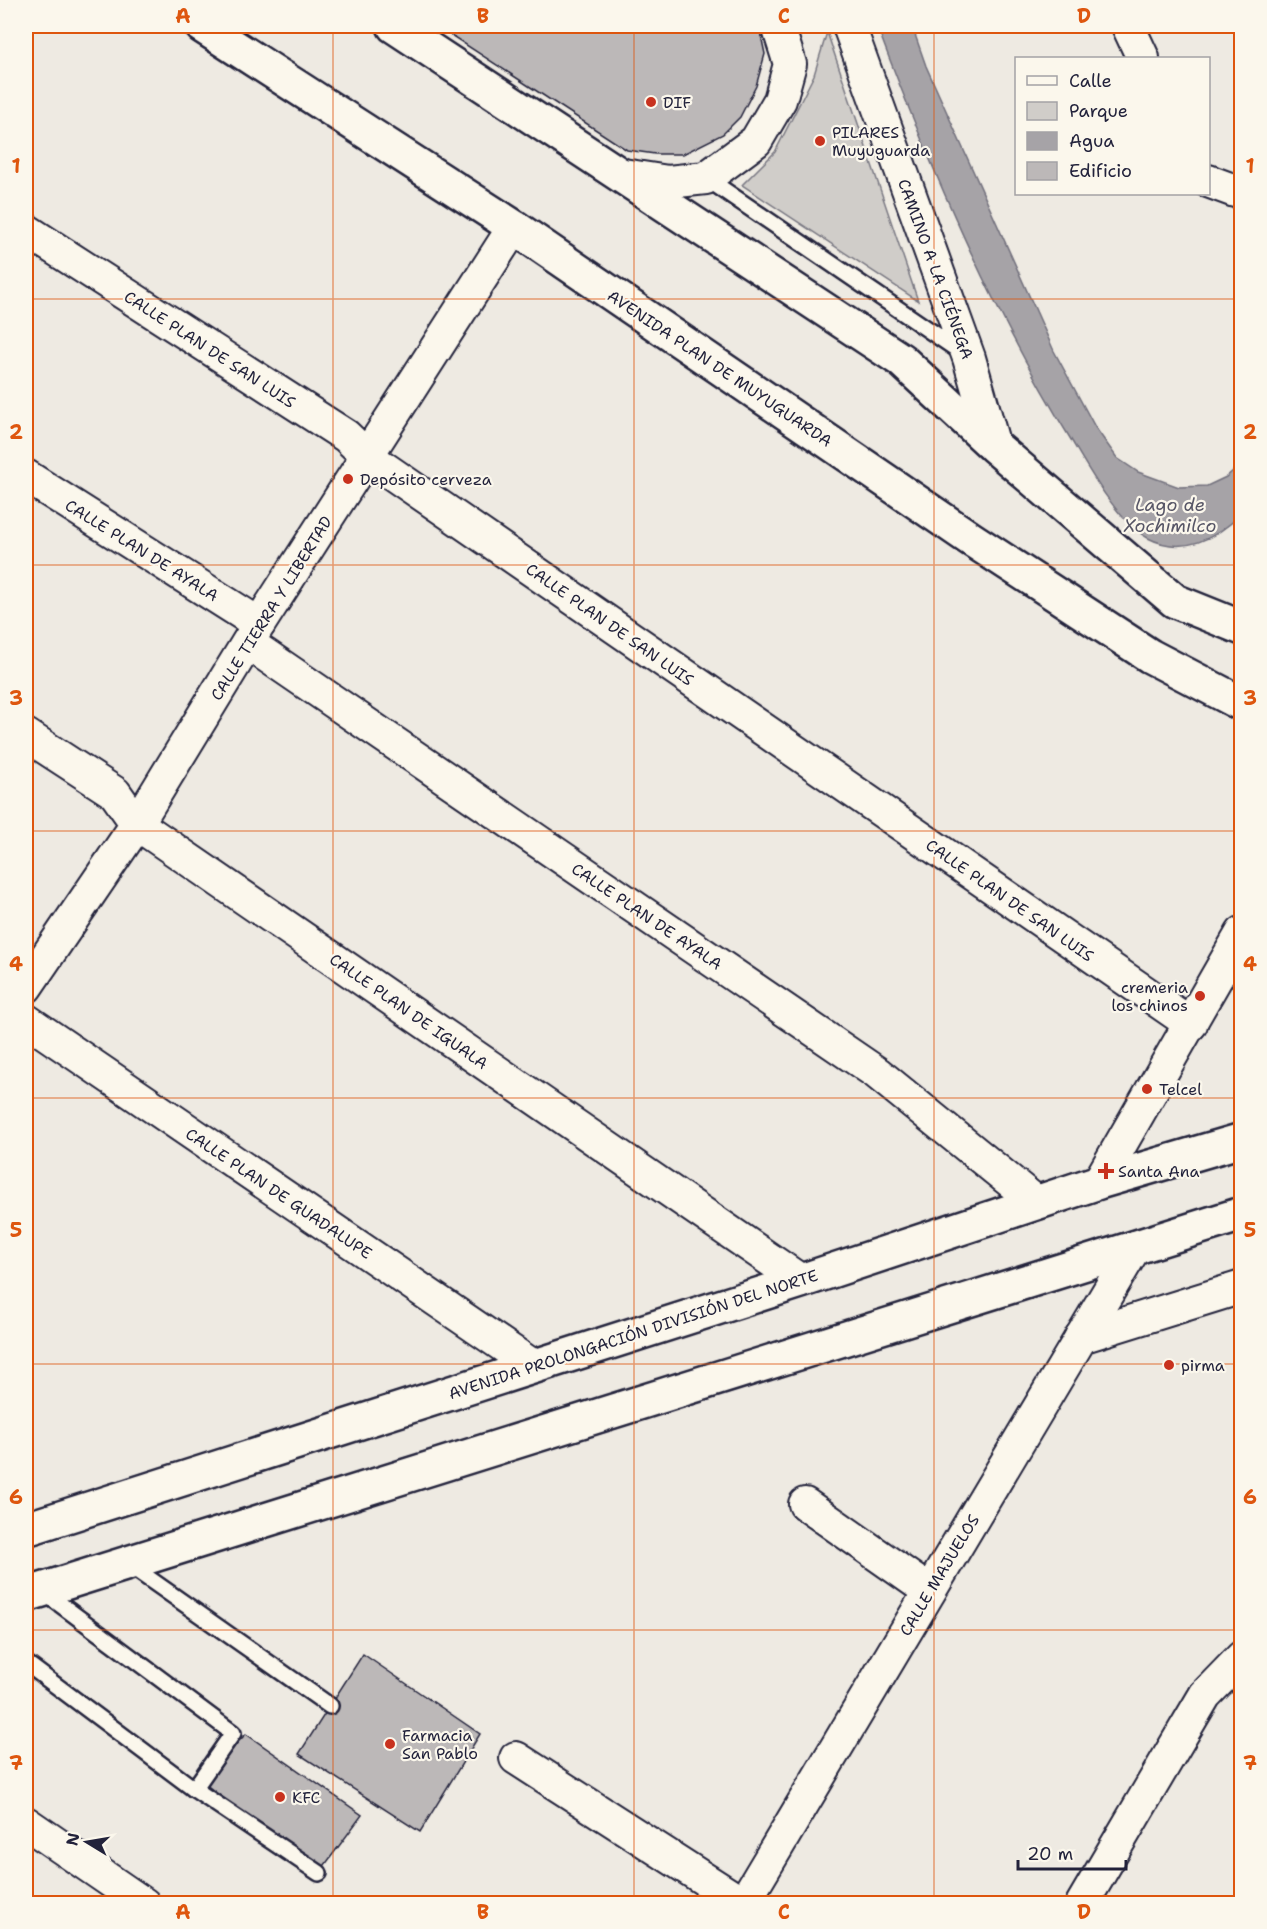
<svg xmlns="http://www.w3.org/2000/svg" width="1267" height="1929" viewBox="0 0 1267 1929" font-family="'Shantell Sans',sans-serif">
	<rect width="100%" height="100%" fill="#eeeae2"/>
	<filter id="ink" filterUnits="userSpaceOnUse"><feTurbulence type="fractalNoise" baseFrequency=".0167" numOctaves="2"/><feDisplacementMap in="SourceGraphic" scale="12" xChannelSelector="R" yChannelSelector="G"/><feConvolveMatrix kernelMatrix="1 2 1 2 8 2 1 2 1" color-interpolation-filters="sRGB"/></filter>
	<g filter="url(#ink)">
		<path fill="#d0cdc9" stroke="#797882" stroke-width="1.5" d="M 827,32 L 918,301 L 742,185 L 775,152 L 814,75 Z"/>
		<path fill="#a6a3a7" stroke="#716f7c" stroke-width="1.5" d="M 877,26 L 912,26 L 926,66 L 1054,351 L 1095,427 L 1117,458 L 1138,472 L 1179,487 L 1207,486 L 1226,477 L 1241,464 L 1241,514 C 1216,539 1183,556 1148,538 C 1119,523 1090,472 1073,443 C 991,310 932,172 877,26 Z"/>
		<g fill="#bcb8b8" stroke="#22223b" stroke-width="1.5">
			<path d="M 437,26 L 759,26 L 765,54 L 756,86 L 740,117 L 723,134 L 683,154 L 655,154 L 627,150 Z"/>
			<path d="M 363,1654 L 480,1734 L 420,1832 L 299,1754 Z"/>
			<path d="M 246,1734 L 362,1815 L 319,1873 L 200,1780 Z"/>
		</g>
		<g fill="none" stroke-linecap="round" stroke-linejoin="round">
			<defs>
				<g id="lane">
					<path d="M 706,178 L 964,354"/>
					<path d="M 128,1564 L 330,1706"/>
					<path d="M 26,1663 L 194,1789 L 233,1733 L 41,1590"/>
					<path d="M 194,1789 L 319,1873"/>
				</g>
				<g id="street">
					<path d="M 849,26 L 969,358 L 994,446"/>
					<path d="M 1128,26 L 1143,58"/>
					<path d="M 623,175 L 668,182 L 706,178 L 756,141 L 780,100 L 790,64 L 778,26"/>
					<path d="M 1208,181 L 1235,191 L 1242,190"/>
					<path d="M 26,230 L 346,436 L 368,457 L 1191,1024"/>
					<path d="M 26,476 L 259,624"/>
					<path d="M 248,643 L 877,1073 L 1036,1202"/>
					<path d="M 26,735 L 115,793 L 137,824 L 801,1281"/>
					<path d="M 26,987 L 137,824 L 259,624 L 514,227"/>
					<path d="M 26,1020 L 533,1366"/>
					<path d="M 1099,1182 L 1242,933"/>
					<path d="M 1081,1337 L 1242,1287"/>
					<path d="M 805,1504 L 929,1591"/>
					<path d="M 516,1758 L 743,1904"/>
					<path d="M 26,1823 L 144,1904"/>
					<path d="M 743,1904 L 1135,1247"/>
					<path d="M 1082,1904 L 1205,1695 L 1242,1657"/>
				</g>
				<g id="secondary">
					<path d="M 202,26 L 514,227 L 971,539 L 1150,656 L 1242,704"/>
					<path d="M 394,26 L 901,360 L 994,446 L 1175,601 L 1242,628"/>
					<path d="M 26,1529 L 801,1281 L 1099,1182 L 1242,1140"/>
					<path d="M 26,1595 L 1242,1214"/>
				</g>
			</defs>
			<use href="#lane" stroke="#22223b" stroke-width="20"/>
			<use href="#street" stroke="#22223b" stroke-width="36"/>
			<use href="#secondary" stroke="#22223b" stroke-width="38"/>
			<use href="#lane" stroke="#fbf7ec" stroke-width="15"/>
			<use href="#street" stroke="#fbf7ec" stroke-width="32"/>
			<use href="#secondary" stroke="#fbf7ec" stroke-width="33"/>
		</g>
	</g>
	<path fill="none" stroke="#de560e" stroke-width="1.5" stroke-opacity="0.55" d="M 333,26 L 333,1904M 634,26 L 634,1904M 934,26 L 934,1904M 26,299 L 1242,299M 26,565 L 1242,565M 26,831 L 1242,831M 26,1098 L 1242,1098M 26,1364 L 1242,1364M 26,1630 L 1242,1630"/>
	<g fill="#c8321e" stroke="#fbf7ec" stroke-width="2">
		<circle cx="651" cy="102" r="6"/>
		<circle cx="820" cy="141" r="6"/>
		<circle cx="348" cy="479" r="6"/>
		<circle cx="1200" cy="996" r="6"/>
		<circle cx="1147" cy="1089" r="6"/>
		<path d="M1103 1162h6v6h6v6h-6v6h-6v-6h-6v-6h6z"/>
		<circle cx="1169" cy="1365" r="6"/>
		<circle cx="390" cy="1744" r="6"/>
		<circle cx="280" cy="1797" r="6"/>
	</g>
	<g text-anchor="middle" stroke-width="4.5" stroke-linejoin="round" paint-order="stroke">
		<g font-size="16" fill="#22223b" stroke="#fbf7ec" text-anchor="start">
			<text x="663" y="108">DIF</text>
			<text x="832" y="138">PILARES<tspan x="832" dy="18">Muyuguarda</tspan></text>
			<text x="360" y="485">Depósito cerveza</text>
			<text x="1188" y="993" text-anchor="end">cremeria<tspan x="1188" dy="18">los chinos</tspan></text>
			<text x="1159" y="1095">Telcel</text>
			<text x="1118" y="1177">Santa Ana</text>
			<text x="1181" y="1371">pirma</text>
			<text x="402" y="1741">Farmacia<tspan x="402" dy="18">San Pablo</tspan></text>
			<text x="292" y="1803">KFC</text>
		</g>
		<g font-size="16" fill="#22223b" stroke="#fbf7ec">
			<text transform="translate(936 269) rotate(70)" y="6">CAMINO A LA CIÉNEGA</text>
			<text transform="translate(210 349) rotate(33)" y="6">CALLE PLAN DE SAN LUIS</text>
			<text transform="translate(720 368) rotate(34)" y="6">AVENIDA PLAN DE MUYUGUARDA</text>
			<text transform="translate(142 550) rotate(32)" y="6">CALLE PLAN DE AYALA</text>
			<text transform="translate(271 608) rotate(-58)" y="6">CALLE TIERRA Y LIBERTAD</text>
			<text transform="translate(610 624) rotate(35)" y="6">CALLE PLAN DE SAN LUIS</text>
			<text transform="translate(1010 900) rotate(35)" y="6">CALLE PLAN DE SAN LUIS</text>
			<text transform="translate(647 916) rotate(34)" y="6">CALLE PLAN DE AYALA</text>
			<text transform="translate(409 1011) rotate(35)" y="6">CALLE PLAN DE IGUALA</text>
			<text transform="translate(279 1193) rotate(34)" y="6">CALLE PLAN DE GUADALUPE</text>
			<text transform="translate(633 1334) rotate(-18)" y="6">AVENIDA PROLONGACIÓN DIVISIÓN DEL NORTE</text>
			<text transform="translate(939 1575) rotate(-59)" y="6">CALLE MAJUELOS</text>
		</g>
		<g font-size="18" font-style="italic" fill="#575666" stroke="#fbf7ec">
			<text x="1170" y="511">Lago de<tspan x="1170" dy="21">Xochimilco</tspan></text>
		</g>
	</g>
	<rect width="1267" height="1929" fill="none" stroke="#fbf7ec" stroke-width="66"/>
	<rect x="1015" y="57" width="195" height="138" fill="#fbf7ec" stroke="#a4a2a5" stroke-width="1.5"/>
	<rect x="1027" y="76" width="30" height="9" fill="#fbf7ec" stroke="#a4a2a5" stroke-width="1.5"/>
	<text x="1069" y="87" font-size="18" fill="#22223b">Calle</text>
	<rect x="1027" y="102" width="30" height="18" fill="#d0cdc9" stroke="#a4a2a5" stroke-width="1.5"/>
	<text x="1069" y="117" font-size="18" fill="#22223b">Parque</text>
	<rect x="1027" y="132" width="30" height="18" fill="#a6a3a7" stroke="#a4a2a5" stroke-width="1.5"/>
	<text x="1069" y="147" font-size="18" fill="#22223b">Agua</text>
	<rect x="1027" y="162" width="30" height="18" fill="#bcb8b8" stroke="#a4a2a5" stroke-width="1.5"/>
	<text x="1069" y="177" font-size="18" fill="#22223b">Edificio</text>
	<g transform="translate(87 1842) rotate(281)" stroke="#fbf7ec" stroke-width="4.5" paint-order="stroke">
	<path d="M0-4.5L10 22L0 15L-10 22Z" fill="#22223b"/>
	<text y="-9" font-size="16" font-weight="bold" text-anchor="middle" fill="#22223b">N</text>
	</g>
	<path d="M1018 1860v9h108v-9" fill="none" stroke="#22223b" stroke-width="3"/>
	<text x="1027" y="1860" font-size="18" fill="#22223b" stroke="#fbf7ec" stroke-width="4.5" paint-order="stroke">20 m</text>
	<rect x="33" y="33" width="1201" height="1863" fill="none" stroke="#de560e" stroke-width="2"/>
	<g font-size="20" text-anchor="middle" font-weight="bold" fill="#de560e">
		<text x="183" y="23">A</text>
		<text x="483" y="23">B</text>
		<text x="784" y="23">C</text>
		<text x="1084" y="23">D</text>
		<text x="16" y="173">1</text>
		<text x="1250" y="173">1</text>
		<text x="16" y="439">2</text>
		<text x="1250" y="439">2</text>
		<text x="16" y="705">3</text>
		<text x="1250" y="705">3</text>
		<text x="16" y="971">4</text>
		<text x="1250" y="971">4</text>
		<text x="16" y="1237">5</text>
		<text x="1250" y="1237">5</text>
		<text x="16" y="1504">6</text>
		<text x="1250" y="1504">6</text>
		<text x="16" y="1770">7</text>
		<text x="1250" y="1770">7</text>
		<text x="183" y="1919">A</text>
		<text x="483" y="1919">B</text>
		<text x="784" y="1919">C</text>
		<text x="1084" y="1919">D</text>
	</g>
</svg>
